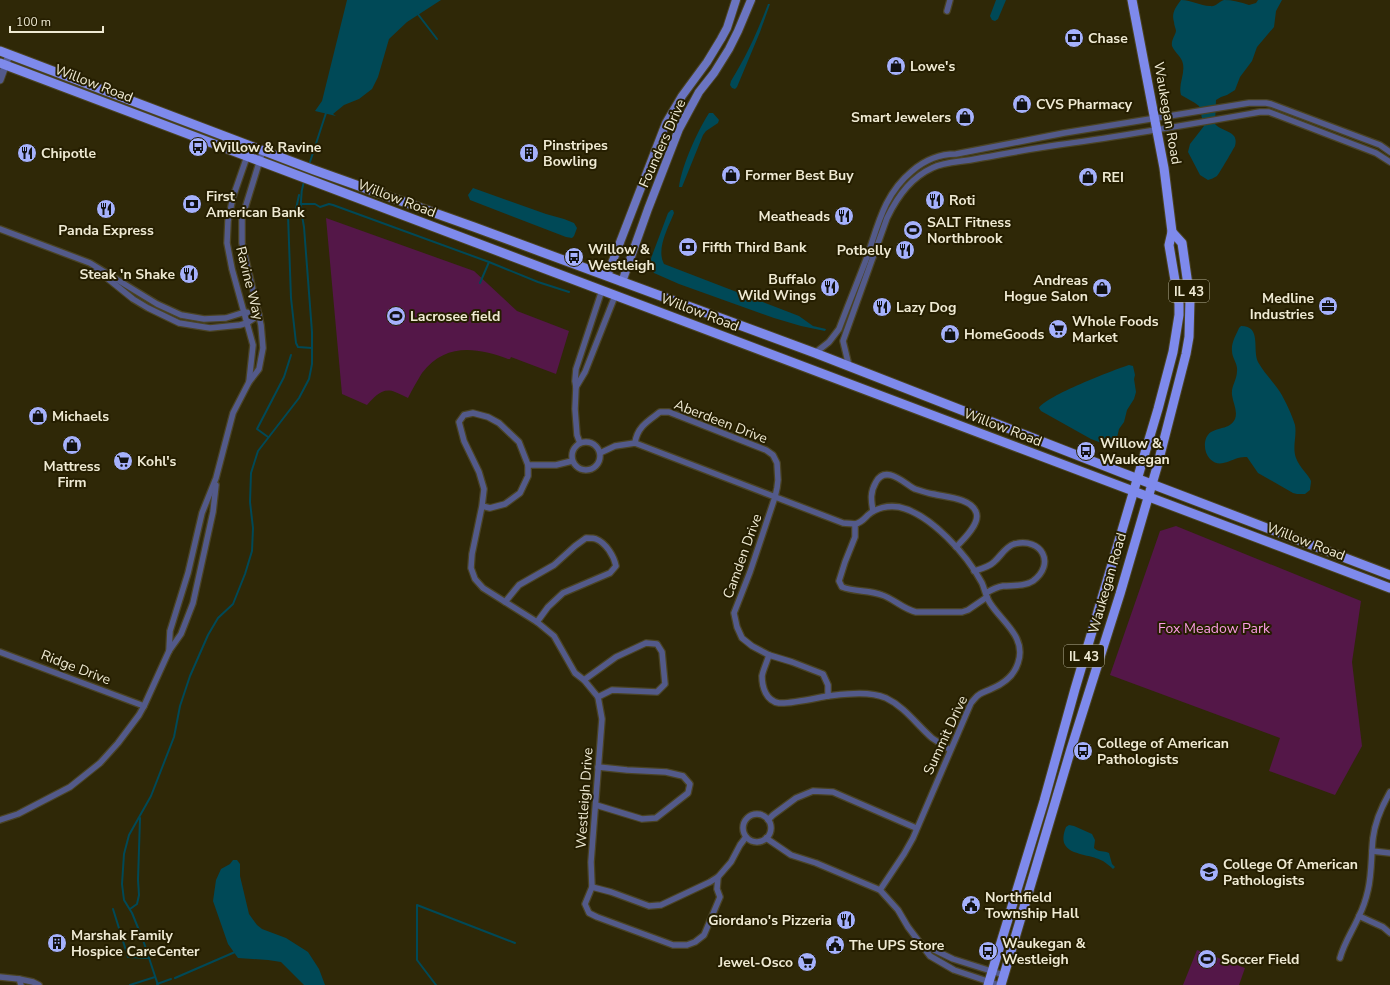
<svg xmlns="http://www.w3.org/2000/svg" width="1390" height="985" viewBox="0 0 1390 985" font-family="'Nunito Sans',sans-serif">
	<rect width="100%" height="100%" fill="#2f2807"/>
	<g fill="#541748">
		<path d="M 326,218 L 474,271 L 517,311 L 569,331 L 556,374 L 511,357 L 510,359 L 508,359 C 476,347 445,343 422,373 C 417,381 412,390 408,398 C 404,396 400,394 395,392 C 383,387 375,396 367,405 L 342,394 Z"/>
		<path d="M 1176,526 L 1361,601 L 1352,662 L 1362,746 L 1335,795 L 1269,771 L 1280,738 L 1110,675 L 1160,531 Z"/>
		<path d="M 1197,950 L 1245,968 L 1239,985 L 1183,985 Z"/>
	</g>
	<g fill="#004957">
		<path d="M 347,0 L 441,0 L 407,22 L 389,39 L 378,77 L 372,89 L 359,99 L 344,105 L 333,114 L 336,116 L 315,111 L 322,101 Z"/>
		<path d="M 996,0 L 1006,0 L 998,19 L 995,21 L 992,20 L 990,16 Z"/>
		<path d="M 1181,0 C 1192,0 1200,6 1210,6 C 1216,7 1218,2 1224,0 C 1232,0 1241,2 1249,5 L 1256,3 L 1258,0 L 1282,0 L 1276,11 L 1274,27 L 1257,47 L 1252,61 L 1240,77 L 1235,90 L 1227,95 L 1221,97 L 1216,100 L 1215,124 C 1220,130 1229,130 1234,136 C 1236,139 1236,142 1235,146 C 1234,148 1219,174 1217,176 C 1214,178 1211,179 1208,180 L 1200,175 L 1188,152 L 1190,144 L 1204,126 L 1199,106 L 1195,103 L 1181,95 C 1178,84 1185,75 1183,64 C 1182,57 1175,53 1172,46 C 1171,40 1175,36 1176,31 C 1176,29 1174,25 1174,22 C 1171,13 1176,7 1181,0 Z"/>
		<path d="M 768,4 L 770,4 L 760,32 L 737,87 L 735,89 L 732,88 L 730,85 L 731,81 C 747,55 757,33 768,4 Z"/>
		<path d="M 709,113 L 713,113 L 719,120 L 718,123 L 706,131 L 703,135 L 682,187 L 679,187 C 682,165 697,132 709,113 Z"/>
		<path d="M 473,188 L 546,214 L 564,219 L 574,223 L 577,228 L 574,236 L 572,238 L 566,237 L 470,200 L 468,195 Z"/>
		<path d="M 671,210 L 673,210 L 674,213 C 668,228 656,249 664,264 L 799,316 L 813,326 L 826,329 L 825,331 L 801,326 L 774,318 L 679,284 L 654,273 L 651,267 L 650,261 L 668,213 Z"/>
		<path d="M 1241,326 C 1262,326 1252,349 1258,362 C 1264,373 1273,381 1280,392 C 1285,400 1292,415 1295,425 C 1297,436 1292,447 1296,458 C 1299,467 1309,475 1311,481 C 1311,484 1310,487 1310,490 L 1305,494 L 1297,494 L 1293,493 L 1258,473 L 1247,457 C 1244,457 1241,457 1238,458 C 1228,461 1219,468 1210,459 C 1203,452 1203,437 1211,432 C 1220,427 1230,429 1235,419 C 1238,411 1233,403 1232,395 C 1231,386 1237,380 1237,371 C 1238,364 1232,358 1232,351 C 1231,343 1236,335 1239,328 Z"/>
		<path d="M 1129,365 L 1133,366 L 1135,375 L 1134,379 L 1136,392 L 1134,399 L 1127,410 L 1124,422 L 1119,429 L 1116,442 L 1113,444 L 1107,445 L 1091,439 L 1041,411 L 1039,408 C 1046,396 1113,370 1129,365 Z"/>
		<path d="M 1069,825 L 1074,826 L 1092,834 L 1095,840 L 1094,848 C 1099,853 1104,850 1109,853 L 1112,864 L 1115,867 L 1113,869 C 1110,866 1106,863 1103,861 C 1087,852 1054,857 1066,827 Z"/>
		<path d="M 233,860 L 237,860 L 240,864 L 240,876 L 249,914 L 257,925 L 262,929 L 286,938 L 308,952 L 319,969 L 325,985 L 304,985 L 281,962 L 268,960 L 238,958 L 228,944 L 213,901 L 216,880 L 221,869 L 230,864 Z"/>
	</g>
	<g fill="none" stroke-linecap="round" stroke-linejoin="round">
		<g stroke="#004957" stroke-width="2">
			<path d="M 417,13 L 437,39"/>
			<path d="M 309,165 L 326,113"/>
			<path d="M 299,195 L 296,209 L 288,215 L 291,298 L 296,343 L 298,347 L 312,348"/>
			<path d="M 301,204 L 315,204 L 320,207 L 329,204 L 333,205 L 489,262 L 480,283"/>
			<path d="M 489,262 L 538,282 L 569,292"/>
			<path d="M 268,437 L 257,429 L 284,377 L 291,355"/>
			<path d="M 113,909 L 128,957 L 149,958"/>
			<path d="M 130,909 L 137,904 L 139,895 L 138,880 L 140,818"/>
			<path d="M 175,978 L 235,952"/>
			<path d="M 157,984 L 171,979"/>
			<path d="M 130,985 L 155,977"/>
			<path d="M 158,985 L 143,940 L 132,913 L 124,900 L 122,884 L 124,854 L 129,835 L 151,796 L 174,737 L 180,706 L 190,676 L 208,635 L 218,618 L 233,604 L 245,574 L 252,551 L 253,528 L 250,502 L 251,473 L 258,451 L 299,398 L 309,379 L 312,364 L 312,332 L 304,227 C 301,211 299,197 304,181"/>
			<path d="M 436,985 L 417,960 L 417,905 L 515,943"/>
		</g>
		<defs>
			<g id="minor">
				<path d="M 947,11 L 950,0"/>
				<path d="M 0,229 L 90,263 L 157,304 L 181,315 L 204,319 L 226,318 L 245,312 L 259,315"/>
				<path d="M 97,270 L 133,299 L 148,308 L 179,323 L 210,328 L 240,325 L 247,323 L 259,315"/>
				<path d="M 815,353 L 829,342 L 839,329 C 848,305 858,281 867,257 C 878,225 884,194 912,171 C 925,160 939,154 956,154 L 1064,133 L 1249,103 L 1266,103 L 1271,104 L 1380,145 L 1390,152"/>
				<path d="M 849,366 L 843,341 L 887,218 C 897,197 910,178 932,168 C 944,162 958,162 970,160 C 999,155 1028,149 1057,145 C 1125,136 1192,124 1260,112 L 1269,112 L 1277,115 L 1376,153 L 1390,162"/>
				<path d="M 249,382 L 253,345 L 232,269 L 227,243 L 228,221 L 233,197 L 251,145"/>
				<path d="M 576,387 L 585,372 L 615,296"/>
				<circle cx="586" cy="456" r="14"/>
				<path d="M 580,443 L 577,435 L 575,409 L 576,387 L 575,381 L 576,369 L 602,290"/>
				<path d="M 635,443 C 637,427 648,421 660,412 L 669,412 L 766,450 L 773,455 L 777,463 L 778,480 L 777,488 L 775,497 L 750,572 L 734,613 L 737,627 L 742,638 L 752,646 L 769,655 L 792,662 L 823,674 L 828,685 L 828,696 C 847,694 868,691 886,698 C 905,707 917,725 932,738 C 938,742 945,746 950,750"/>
				<path d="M 600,453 L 615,446 L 635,443 L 843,523 C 847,523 852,524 855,524 C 861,523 864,519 868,515 C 876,508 888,505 899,507 C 931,514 967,555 982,583 C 985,590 986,597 990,603 C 1002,622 1027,637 1018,663 C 1014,676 1003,684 991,689 C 987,691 983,692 980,694 C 976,696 974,700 971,703 L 913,838 L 904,854 L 880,890"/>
				<path d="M 528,465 L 556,465 L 572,461"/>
				<path d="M 482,506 L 490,508 L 505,504 L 520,493 L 528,476 L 528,465 L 519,442 L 499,423 L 488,417 L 473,413 L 464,415 L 459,422 L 464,441 L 479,472 L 484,489 L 482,506 L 472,554 L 471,568 L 475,579 L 483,588 L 537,622 L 554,636 L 575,673 L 584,680 L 598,697 L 602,719 L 591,862 L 592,887 L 585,904 L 589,913 L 597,917 L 673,945 L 687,945 L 695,942 L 704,935 L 720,897 L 717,889 L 718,877 L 731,862 L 740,845 L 746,837"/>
				<path d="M 873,511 C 871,500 870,492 876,482 C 886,464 905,484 915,489 C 921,491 927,493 933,494 C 945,497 971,498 976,512 C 981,523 963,540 956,547"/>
				<path d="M 855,524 L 855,537 L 845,562 L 839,581 L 842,587 C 855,592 869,590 882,595 C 894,599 903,609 916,612 L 962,612 L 968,610 L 987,597"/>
				<path d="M 974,571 C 981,569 989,567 994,562 C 1001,556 1005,547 1014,544 C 1042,537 1056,564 1033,581 C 1024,587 1012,585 1003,586 C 997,587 991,590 986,593"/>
				<path d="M 505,602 L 519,585 L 554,565 L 575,546 L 586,538 C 589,538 594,538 596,539 C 606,543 614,556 616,566 L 610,573 L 563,593 L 548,607 L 537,622"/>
				<path d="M 169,651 L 170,631 L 188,573 L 202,513 L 216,478 L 233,413 L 249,382 L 259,369 L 263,348 L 261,325 L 242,243 L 242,218 L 263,150"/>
				<path d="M 0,652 L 144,706"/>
				<path d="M 769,655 C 767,662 763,670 762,676 C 762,687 766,701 779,703 C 791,704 816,698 828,696"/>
				<path d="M 584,680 L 616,657 L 646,643 L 657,644 L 662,652 L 665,684 L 657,692 L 612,690 L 598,697"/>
				<path d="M 596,805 L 642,819 L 656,818 L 688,793 L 690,784 L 683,776 L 666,772 L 627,770 L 598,767"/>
				<circle cx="757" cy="828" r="14"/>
				<path d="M 0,820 L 18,814 L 70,787 L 100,763 L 118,743 L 139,715 L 144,706 L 169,651 L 181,634 L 193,603 L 213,512 L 216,485"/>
				<path d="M 768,820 L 773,815 L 796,798 L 813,791 L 833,792 L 916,828"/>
				<path d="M 766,838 L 791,855 L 816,863 L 880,890 L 898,910 L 908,927 L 930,956 L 954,970 L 999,985"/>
				<path d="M 1372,851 L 1390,853"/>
				<path d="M 592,887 L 611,892 L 649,906 L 661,905 L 710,882 L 718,877"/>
				<path d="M 1359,916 L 1383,927 L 1390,933"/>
				<path d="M 922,944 L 953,959 L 1004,975"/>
				<path d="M 1340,958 C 1344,943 1353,930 1359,916 C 1363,908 1366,899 1368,890 C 1372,873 1371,855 1373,838 C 1375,821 1382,806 1390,792"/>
				<path d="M 0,977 L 19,979 L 21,985"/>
				<path d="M 19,979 L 33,982 L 39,985"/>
			</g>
			<path id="tertiary" d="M 0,80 L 9,55"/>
			<g id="secondary">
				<path d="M 607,276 L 666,123 L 682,96 L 707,62 L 721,39 L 727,28 L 736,0"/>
				<path d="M 622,282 L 648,209 L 679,129 L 699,92 L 714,73 L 729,49 L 738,31 L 751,0"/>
			</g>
			<g id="primary">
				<path d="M 0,51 L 314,170 L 474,227 L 815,353 L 1120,472 L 1390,575"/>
				<path d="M 0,63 L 1390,588"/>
				<path d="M 988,985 L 1044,801 L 1075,689 L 1158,409 L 1173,352 L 1179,315 L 1179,304 L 1169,245 L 1172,232 L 1164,168 L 1132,0"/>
				<path d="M 1001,985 L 1071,749 L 1120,594 L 1157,467 L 1186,354 L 1189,337 L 1190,299 L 1182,243 L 1172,232"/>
			</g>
		</defs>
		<use href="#minor" stroke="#4a4324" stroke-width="8"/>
		<use href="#tertiary" stroke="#4a4324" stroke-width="9"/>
		<use href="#secondary" stroke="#4a4324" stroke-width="10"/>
		<use href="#primary" stroke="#4a4324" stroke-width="11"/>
		<use href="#minor" stroke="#535a8a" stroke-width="5.5"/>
		<use href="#tertiary" stroke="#535a8a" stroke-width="7"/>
		<use href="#secondary" stroke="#6b75c1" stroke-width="8"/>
		<use href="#primary" stroke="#7e8aec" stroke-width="9"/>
	</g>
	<defs>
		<symbol id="bank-disc" viewBox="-11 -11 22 22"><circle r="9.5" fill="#a5b1fc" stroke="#251e00"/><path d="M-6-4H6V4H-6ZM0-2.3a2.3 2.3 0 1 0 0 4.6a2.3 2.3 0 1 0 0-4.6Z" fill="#111"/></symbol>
		<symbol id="shop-disc" viewBox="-11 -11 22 22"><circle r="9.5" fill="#a5b1fc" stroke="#251e00"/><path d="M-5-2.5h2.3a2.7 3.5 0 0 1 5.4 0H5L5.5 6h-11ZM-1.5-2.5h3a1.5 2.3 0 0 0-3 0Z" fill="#111"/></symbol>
		<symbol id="bus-disc" viewBox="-11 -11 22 22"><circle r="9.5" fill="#a5b1fc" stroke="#251e00"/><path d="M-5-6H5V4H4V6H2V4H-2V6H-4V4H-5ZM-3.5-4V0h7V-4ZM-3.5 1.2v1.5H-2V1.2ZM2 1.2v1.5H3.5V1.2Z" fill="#111"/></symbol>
		<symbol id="restaurant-disc" viewBox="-11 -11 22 22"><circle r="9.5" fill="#a5b1fc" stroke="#251e00"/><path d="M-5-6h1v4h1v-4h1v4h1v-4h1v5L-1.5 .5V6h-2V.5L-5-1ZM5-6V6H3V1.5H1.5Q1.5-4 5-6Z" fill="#111"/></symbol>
		<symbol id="building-disc" viewBox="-11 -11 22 22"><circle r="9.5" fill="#a5b1fc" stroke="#251e00"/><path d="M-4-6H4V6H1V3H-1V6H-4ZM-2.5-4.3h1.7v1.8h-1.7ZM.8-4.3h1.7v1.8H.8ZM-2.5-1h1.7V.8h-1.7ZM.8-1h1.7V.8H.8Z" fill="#111"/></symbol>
		<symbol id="stadium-disc" viewBox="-11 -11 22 22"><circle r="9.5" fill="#a5b1fc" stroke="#251e00"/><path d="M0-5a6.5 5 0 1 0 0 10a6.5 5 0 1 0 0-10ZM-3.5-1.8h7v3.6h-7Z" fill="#111"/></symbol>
		<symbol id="office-disc" viewBox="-11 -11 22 22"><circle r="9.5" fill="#a5b1fc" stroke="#251e00"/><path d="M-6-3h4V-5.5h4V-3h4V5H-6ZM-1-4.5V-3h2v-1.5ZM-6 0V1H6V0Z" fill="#111"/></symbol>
		<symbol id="supermarket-disc" viewBox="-11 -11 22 22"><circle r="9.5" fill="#a5b1fc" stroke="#251e00"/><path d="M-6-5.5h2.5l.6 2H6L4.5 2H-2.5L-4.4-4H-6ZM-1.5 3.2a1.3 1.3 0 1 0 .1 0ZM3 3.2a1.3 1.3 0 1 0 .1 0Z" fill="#111"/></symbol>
		<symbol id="university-disc" viewBox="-11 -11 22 22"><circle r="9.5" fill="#a5b1fc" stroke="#251e00"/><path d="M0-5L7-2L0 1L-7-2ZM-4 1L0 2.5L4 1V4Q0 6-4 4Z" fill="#111"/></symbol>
		<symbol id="civic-disc" viewBox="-11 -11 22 22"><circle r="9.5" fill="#a5b1fc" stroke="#251e00"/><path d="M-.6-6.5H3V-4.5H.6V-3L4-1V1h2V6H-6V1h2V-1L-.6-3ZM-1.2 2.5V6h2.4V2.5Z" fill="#111"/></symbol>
	</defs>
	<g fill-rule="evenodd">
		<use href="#bank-disc" x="1063" y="27" width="22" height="22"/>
		<use href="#shop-disc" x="885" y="55" width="22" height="22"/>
		<use href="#shop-disc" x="1011" y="93" width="22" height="22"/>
		<use href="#shop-disc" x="954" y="106" width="22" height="22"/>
		<use href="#bus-disc" x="187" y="136" width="22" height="22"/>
		<use href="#restaurant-disc" x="16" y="142" width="22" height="22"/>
		<use href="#building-disc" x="518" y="142" width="22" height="22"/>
		<use href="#shop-disc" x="720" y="164" width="22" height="22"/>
		<use href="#shop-disc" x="1077" y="166" width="22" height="22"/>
		<use href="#restaurant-disc" x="924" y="189" width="22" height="22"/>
		<use href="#bank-disc" x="181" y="193" width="22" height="22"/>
		<use href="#restaurant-disc" x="95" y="198" width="22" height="22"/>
		<use href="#restaurant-disc" x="833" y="205" width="22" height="22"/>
		<use href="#stadium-disc" x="902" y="219" width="22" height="22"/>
		<use href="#bank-disc" x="677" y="236" width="22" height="22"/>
		<use href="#restaurant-disc" x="894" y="239" width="22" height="22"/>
		<use href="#bus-disc" x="563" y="246" width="22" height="22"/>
		<use href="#restaurant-disc" x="178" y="263" width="22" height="22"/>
		<use href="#restaurant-disc" x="819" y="276" width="22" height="22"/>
		<use href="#shop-disc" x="1091" y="277" width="22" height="22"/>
		<use href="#office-disc" x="1317" y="295" width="22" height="22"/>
		<use href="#restaurant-disc" x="871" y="296" width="22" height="22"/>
		<use href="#stadium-disc" x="385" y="305" width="22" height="22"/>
		<use href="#supermarket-disc" x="1047" y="318" width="22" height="22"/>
		<use href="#shop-disc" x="939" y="323" width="22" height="22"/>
		<use href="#shop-disc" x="27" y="405" width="22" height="22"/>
		<use href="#shop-disc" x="61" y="434" width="22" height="22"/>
		<use href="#bus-disc" x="1075" y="440" width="22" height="22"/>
		<use href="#supermarket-disc" x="112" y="450" width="22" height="22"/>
		<use href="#bus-disc" x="1072" y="740" width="22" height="22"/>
		<use href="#university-disc" x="1198" y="861" width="22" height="22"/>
		<use href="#civic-disc" x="960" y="894" width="22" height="22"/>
		<use href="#restaurant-disc" x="835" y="909" width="22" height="22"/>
		<use href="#building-disc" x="46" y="932" width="22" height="22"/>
		<use href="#civic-disc" x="824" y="934" width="22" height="22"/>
		<use href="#bus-disc" x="977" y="940" width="22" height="22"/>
		<use href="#stadium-disc" x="1196" y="948" width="22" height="22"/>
		<use href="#supermarket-disc" x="796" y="951" width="22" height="22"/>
	</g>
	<g text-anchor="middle" stroke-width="4" stroke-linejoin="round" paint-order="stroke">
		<g fill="#251e00" stroke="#b2ad94" stroke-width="1">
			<rect x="1169" y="280" width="40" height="22" rx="3"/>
			<rect x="1064" y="645" width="40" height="22" rx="3"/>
		</g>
		<g font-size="13" font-weight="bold" fill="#efead3">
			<text x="1189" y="296">IL 43</text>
			<text x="1084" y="661">IL 43</text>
		</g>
		<g font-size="14" font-weight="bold" fill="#efead3" stroke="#251e00" text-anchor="start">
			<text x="1088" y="43">Chase</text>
			<text x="910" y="71">Lowe's</text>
			<text x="1036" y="109">CVS Pharmacy</text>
			<text x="951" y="122" text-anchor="end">Smart Jewelers</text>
			<text x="543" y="150">Pinstripes<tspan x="543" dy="16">Bowling</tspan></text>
			<text x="212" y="152">Willow &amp; Ravine</text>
			<text x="41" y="158">Chipotle</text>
			<text x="745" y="180">Former Best Buy</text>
			<text x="1102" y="182">REI</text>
			<text x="206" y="201">First<tspan x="206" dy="16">American Bank</tspan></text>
			<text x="949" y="205">Roti</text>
			<text x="830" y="221" text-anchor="end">Meatheads</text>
			<text x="927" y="227">SALT Fitness<tspan x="927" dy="16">Northbrook</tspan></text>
			<text x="106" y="235" text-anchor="middle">Panda Express</text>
			<text x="702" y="252">Fifth Third Bank</text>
			<text x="588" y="254">Willow &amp;<tspan x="588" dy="16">Westleigh</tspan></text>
			<text x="891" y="255" text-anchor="end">Potbelly</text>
			<text x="175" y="279" text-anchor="end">Steak 'n Shake</text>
			<text x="816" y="284" text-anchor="end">Buffalo<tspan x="816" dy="16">Wild Wings</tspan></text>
			<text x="1088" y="285" text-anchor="end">Andreas<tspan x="1088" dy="16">Hogue Salon</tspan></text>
			<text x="1314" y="303" text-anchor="end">Medline<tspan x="1314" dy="16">Industries</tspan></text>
			<text x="896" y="312">Lazy Dog</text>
			<text x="410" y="321">Lacrosee field</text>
			<text x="1072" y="326">Whole Foods<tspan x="1072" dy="16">Market</tspan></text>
			<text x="964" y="339">HomeGoods</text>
			<text x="52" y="421">Michaels</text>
			<text x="1100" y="448">Willow &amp;<tspan x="1100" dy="16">Waukegan</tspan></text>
			<text x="137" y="466">Kohl's</text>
			<text x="72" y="471" text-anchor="middle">Mattress<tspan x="72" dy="16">Firm</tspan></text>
			<text x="1097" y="748">College of American<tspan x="1097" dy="16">Pathologists</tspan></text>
			<text x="1223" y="869">College Of American<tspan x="1223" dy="16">Pathologists</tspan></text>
			<text x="985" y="902">Northfield<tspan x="985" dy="16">Township Hall</tspan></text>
			<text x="832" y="925" text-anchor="end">Giordano's Pizzeria</text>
			<text x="71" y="940">Marshak Family<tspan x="71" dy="16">Hospice CareCenter</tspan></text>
			<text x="1002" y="948">Waukegan &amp;<tspan x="1002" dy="16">Westleigh</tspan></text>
			<text x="849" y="950">The UPS Store</text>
			<text x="1221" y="964">Soccer Field</text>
			<text x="793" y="967" text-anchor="end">Jewel-Osco</text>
		</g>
		<g font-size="14" fill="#efead3" stroke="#251e00">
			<text transform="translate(94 83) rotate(21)" y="5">Willow Road</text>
			<text transform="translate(1168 113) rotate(80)" y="5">Waukegan Road</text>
			<text transform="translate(662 143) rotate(-66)" y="5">Founders Drive</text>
			<text transform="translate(397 198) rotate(21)" y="5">Willow Road</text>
			<text transform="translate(250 283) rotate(76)" y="5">Ravine Way</text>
			<text transform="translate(700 312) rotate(21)" y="5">Willow Road</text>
			<text transform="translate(721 421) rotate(21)" y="5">Aberdeen Drive</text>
			<text transform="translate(1003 427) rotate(21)" y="5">Willow Road</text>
			<text transform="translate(1306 541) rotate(21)" y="5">Willow Road</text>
			<text transform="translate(742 556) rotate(-70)" y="5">Camden Drive</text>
			<text transform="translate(1107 583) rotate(-74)" y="5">Waukegan Road</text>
			<text transform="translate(76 667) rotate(21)" y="5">Ridge Drive</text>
			<text transform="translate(945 735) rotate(-65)" y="5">Summit Drive</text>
			<text transform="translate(584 798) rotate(-86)" y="5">Westleigh Drive</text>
		</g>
		<g font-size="14" fill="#fc9de5" stroke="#251e00">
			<text x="1214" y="633">Fox Meadow Park</text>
		</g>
	</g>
	<path d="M10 26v6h93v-6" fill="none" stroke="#efead3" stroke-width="2"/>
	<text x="16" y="26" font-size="12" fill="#efead3" stroke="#251e00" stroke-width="3" paint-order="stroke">100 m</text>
</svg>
